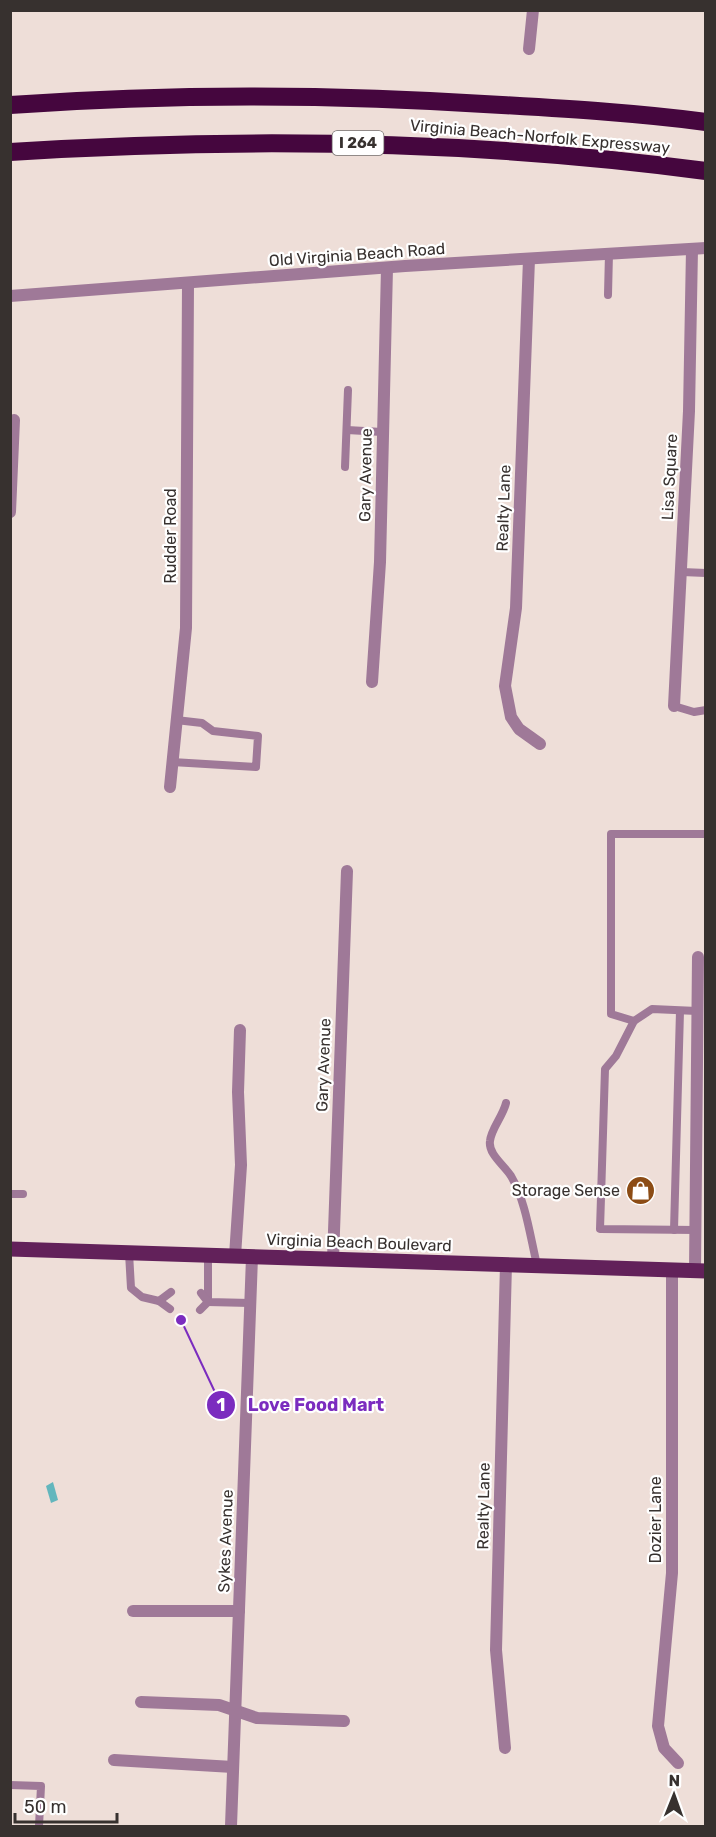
<svg xmlns="http://www.w3.org/2000/svg" width="716" height="1837" viewBox="0 0 716 1837" font-family="Rubik,sans-serif">
	<rect width="100%" height="100%" fill="#eeded8"/>
	<path fill="#63b6bd" d="M 53,1482 L 58,1500 L 51,1503 L 46,1486 Z"/>
	<g fill="none" stroke-linecap="round" stroke-linejoin="round">
		<g stroke="#9f7998" stroke-width="8">
			<path d="M 608,295 L 609,253"/>
			<path d="M 347,430 L 382,432"/>
			<path d="M 345,467 L 348,390"/>
			<path d="M 682,572 L 706,573"/>
			<path d="M 674,706 L 694,712 L 706,710"/>
			<path d="M 172,762 L 256,767 L 258,736 L 213,731 L 202,723 L 176,720"/>
			<path d="M 697,1011 L 652,1009 L 634,1021 L 611,1014 L 611,834 L 706,834"/>
			<path d="M 634,1021 L 616,1056 L 605,1069 L 600,1229 L 696,1230"/>
			<path d="M 506,1103 C 503,1116 491,1129 490,1141 C 488,1154 504,1165 511,1176 C 526,1202 530,1236 537,1265"/>
			<path d="M 10,1194 L 23,1194"/>
			<path d="M 674,1230 L 680,1011"/>
			<path d="M 129,1253 L 131,1288 L 142,1297 L 159,1301 L 171,1292"/>
			<path d="M 208,1255 L 208,1302 L 250,1303"/>
			<path d="M 159,1301 L 170,1309"/>
			<path d="M 200,1310 L 208,1302 L 201,1293"/>
			<path d="M 10,1785 L 41,1786 L 39,1826"/>
		</g>
		<g stroke="#9f7998" stroke-width="12">
			<path d="M 529,49 L 533,10"/>
			<path d="M 529,259 L 516,608 L 505,686 L 511,717 L 519,729 L 540,744"/>
			<path d="M 10,296 L 405,266 L 706,248"/>
			<path d="M 10,512 L 14,420"/>
			<path d="M 372,682 L 380,562 L 387,268"/>
			<path d="M 674,706 L 689,411 L 692,249"/>
			<path d="M 170,787 L 186,628 L 188,284"/>
			<path d="M 235,1256 L 241,1165 L 238,1092 L 240,1030"/>
			<path d="M 333,1259 L 347,871"/>
			<path d="M 672,1270 L 672,1573 L 658,1726 L 664,1748 L 678,1763"/>
			<path d="M 695,1271 L 698,957"/>
			<path d="M 133,1611 L 239,1611"/>
			<path d="M 141,1702 L 219,1705 L 257,1718 L 344,1721"/>
			<path d="M 505,1748 L 496,1650 L 506,1264"/>
			<path d="M 114,1760 L 233,1767"/>
			<path d="M 231,1826 L 252,1257"/>
		</g>
		<path stroke="#62215a" stroke-width="15" d="M 10,1249 L 706,1271"/>
		<g stroke="#45063e" stroke-width="18">
			<path d="M 10,105 C 174,93 338,94 502,105 C 569,109 638,113 706,122"/>
			<path d="M 10,152 C 243,137 475,140 706,171"/>
		</g>
	</g>
	<defs>
		<symbol id="shop-disc" viewBox="-11 -11 22 22"><circle r="9.5" fill="#8c4c15" stroke="#fff"/><path d="M-5-2.5h2.3a2.7 3.5 0 0 1 5.4 0H5L5.5 6h-11ZM-1.5-2.5h3a1.5 2.3 0 0 0-3 0Z" fill="#fff"/></symbol>
	</defs>
	<g fill-rule="evenodd">
		<use href="#shop-disc" x="624" y="1174" width="33" height="33"/>
	</g>
	<g text-anchor="middle" stroke-width="4.5" stroke-linejoin="round" paint-order="stroke">
		<rect fill="#fff" stroke="#736f6d" stroke-width="1.5" x="332.5" y="131" width="51" height="24" rx="4.5"/>
		<g font-size="15" font-weight="bold" fill="#37312f">
			<text x="358" y="148">I 264</text>
		</g>
		<g font-size="16" fill="#37312f" stroke="#fff">
			<text transform="translate(540 136) rotate(5)" y="6">Virginia Beach-Norfolk Expressway</text>
			<text transform="translate(357 254) rotate(-4)" y="6">Old Virginia Beach Road</text>
			<text transform="translate(365 475) rotate(-89)" y="6">Gary Avenue</text>
			<text transform="translate(669 477) rotate(-87)" y="6">Lisa Square</text>
			<text transform="translate(503 508) rotate(-88)" y="6">Realty Lane</text>
			<text transform="translate(170 536) rotate(-90)" y="6">Rudder Road</text>
			<text transform="translate(323 1065) rotate(-88)" y="6">Gary Avenue</text>
			<text transform="translate(359 1242) rotate(2)" y="6">Virginia Beach Boulevard</text>
			<text transform="translate(483 1506) rotate(-89)" y="6">Realty Lane</text>
			<text transform="translate(655 1520) rotate(-90)" y="6">Dozier Lane</text>
			<text transform="translate(225 1541) rotate(-88)" y="6">Sykes Avenue</text>
		</g>
		<g font-size="16" fill="#37312f" stroke="#fff" text-anchor="end">
			<text x="620" y="1196">Storage Sense</text>
		</g>
	</g>
	<path fill="none" stroke="#7b2cbf" stroke-width="2" d="M181 1320L221 1405"/>
	<g fill="#7b2cbf" stroke="#fff" stroke-width="2">
		<circle cx="181" cy="1320" r="6"/>
		<circle cx="221" cy="1405" r="15"/>
	</g>
	<g font-size="18" text-anchor="middle" font-weight="bold" fill="#fff">
		<text x="221" y="1411">1</text>
	</g>
	<g font-size="18" text-anchor="middle" font-weight="bold" fill="#7b2cbf" stroke="#fff" stroke-width="4.5" stroke-linejoin="round" paint-order="stroke">
		<text x="316" y="1411">Love Food Mart</text>
	</g>
	<rect width="716" height="1837" fill="none" stroke="#37312f" stroke-width="24"/>
	<g transform="translate(674 1795) rotate(1)" stroke="#ffffff" stroke-width="4.5" paint-order="stroke">
	<path d="M0-4.5L10 22L0 15L-10 22Z" fill="#37312f"/>
	<text y="-9" font-size="16" font-weight="bold" text-anchor="middle" fill="#37312f">N</text>
	</g>
	<path d="M15 1813v9h102v-9" fill="none" stroke="#37312f" stroke-width="3"/>
	<text x="24" y="1813" font-size="18" fill="#37312f" stroke="#ffffff" stroke-width="4.5" paint-order="stroke">50 m</text>
</svg>
